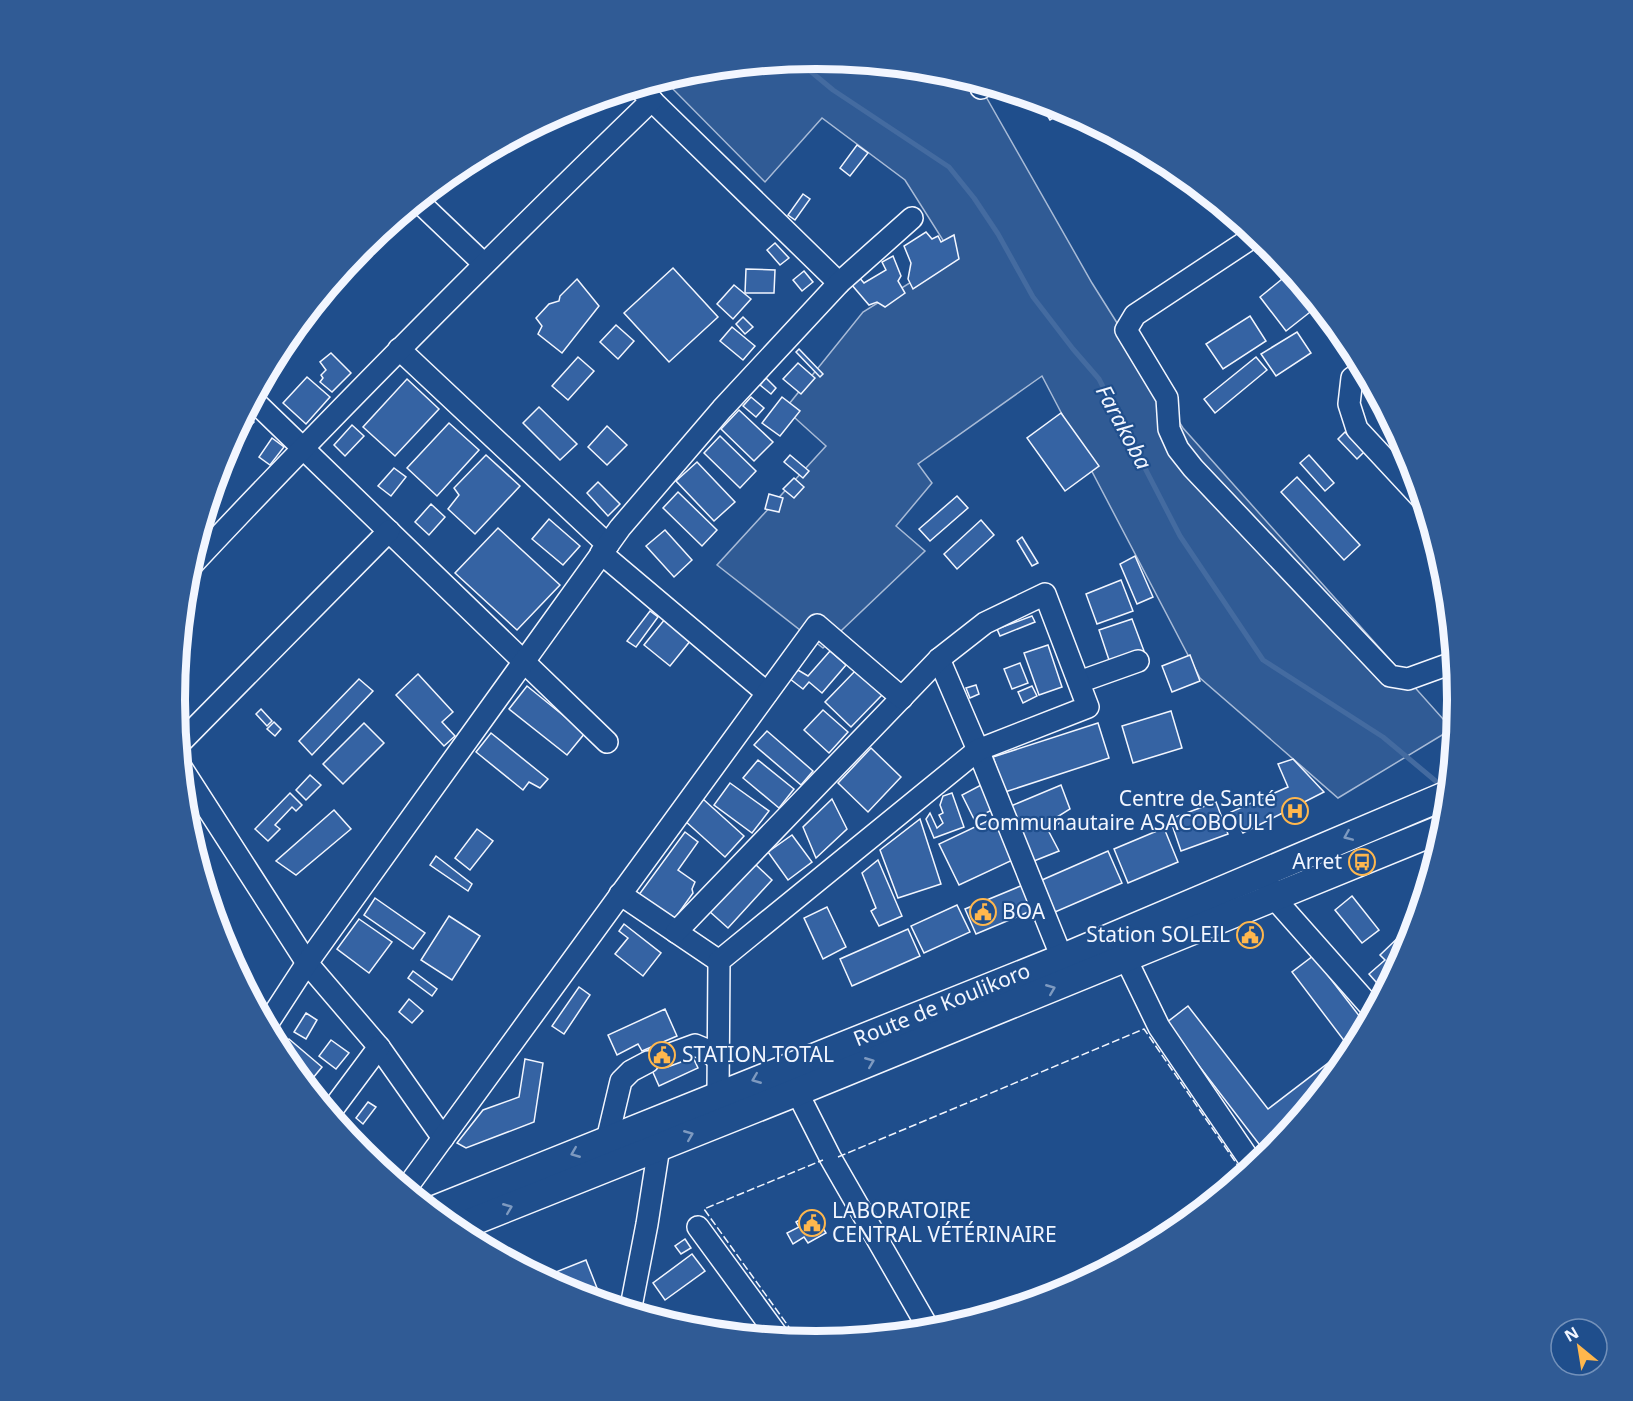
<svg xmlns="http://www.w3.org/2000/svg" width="1633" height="1401" viewBox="0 0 1633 1401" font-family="'Noto Sans',sans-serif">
	<rect width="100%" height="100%" fill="#1f4e8c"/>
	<path fill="#305b95" stroke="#a8bbd7" stroke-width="1.5" d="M 817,59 L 942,71 L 981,88 L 1092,283 L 1183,428 L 1452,729 L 1338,798 L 1200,678 L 1042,376 L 918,464 L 932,483 L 896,526 L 925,551 L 823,648 L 717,565 L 826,446 L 785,409 L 863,312 L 953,256 L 905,180 L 822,118 L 765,182 L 663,79 L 692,71 Z"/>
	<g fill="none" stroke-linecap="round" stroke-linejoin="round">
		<path stroke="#446ba0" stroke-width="5" d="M 797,60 L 833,90 L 949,167 L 974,198 L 998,234 L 1033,297 L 1073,349 L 1099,379 L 1180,536 L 1263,660 L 1383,737 L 1444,788"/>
	</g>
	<g fill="#3563a3" stroke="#f2f6ff" stroke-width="1.5">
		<path d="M 1038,100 L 1062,108 L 1067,110 L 1050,120 Z"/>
		<path d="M 857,145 L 868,153 L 850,176 L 840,168 Z"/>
		<path d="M 803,194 L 810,199 L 795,220 L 788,215 Z"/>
		<path d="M 926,232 L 932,239 L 938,236 L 941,242 L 954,235 L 959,259 L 913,289 L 908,279 L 911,263 L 904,246 Z"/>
		<path d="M 775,243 L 789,258 L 780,265 L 767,250 Z"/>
		<path d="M 893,256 L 901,276 L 898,281 L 905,293 L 885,307 L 877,302 L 869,305 L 851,284 L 858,276 L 864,283 L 886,270 L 882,262 Z"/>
		<path d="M 673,268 L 718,317 L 669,362 L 624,313 Z"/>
		<path d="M 746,269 L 775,270 L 774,293 L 745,293 Z"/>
		<path d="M 804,271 L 813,282 L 802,291 L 793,280 Z"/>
		<path d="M 1287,275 L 1314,309 L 1286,331 L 1260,297 Z"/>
		<path d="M 577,279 L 599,306 L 562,353 L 538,334 L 542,326 L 536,318 L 549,304 L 559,301 L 560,296 Z"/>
		<path d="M 734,285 L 751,299 L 733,319 L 717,304 Z"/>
		<path d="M 1250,316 L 1266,341 L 1223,369 L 1206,344 Z"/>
		<path d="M 743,317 L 753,327 L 745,334 L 736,324 Z"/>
		<path d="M 616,325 L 634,341 L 618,359 L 600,342 Z"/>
		<path d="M 732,327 L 755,346 L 743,360 L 720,341 Z"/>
		<path d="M 1297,332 L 1311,353 L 1276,376 L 1261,354 Z"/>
		<path d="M 799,349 L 823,374 L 820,377 L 796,352 Z"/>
		<path d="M 331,353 L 351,373 L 332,392 L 320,382 L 323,378 L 321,375 L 326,370 L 320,362 Z"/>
		<path d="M 578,357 L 594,371 L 568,400 L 552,386 Z"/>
		<path d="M 1256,357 L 1267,370 L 1215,413 L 1204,399 Z"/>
		<path d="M 798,363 L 815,378 L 801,394 L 783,379 Z"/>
		<path d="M 307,377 L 330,397 L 306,424 L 283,403 Z"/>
		<path d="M 766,378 L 776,388 L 771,394 L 760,385 Z"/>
		<path d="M 407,379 L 439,409 L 395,456 L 363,427 Z"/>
		<path d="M 751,397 L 764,408 L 756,417 L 743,406 Z"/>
		<path d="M 782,397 L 800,411 L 780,436 L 762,423 Z"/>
		<path d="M 539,407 L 577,444 L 560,460 L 523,423 Z"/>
		<path d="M 739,410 L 773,442 L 754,461 L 721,429 Z"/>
		<path d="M 1061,413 L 1099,466 L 1065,491 L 1027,438 Z"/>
		<path d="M 245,414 L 254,422 L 225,451 Z"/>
		<path d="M 449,423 L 479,450 L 437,496 L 407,468 Z"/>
		<path d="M 352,425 L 364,436 L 345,456 L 334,445 Z"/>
		<path d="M 607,426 L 627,445 L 607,465 L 588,447 Z"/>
		<path d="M 1345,432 L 1364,452 L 1357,459 L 1338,439 Z"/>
		<path d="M 720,436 L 756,471 L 740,488 L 704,453 Z"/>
		<path d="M 272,438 L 284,447 L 270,465 L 259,457 Z"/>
		<path d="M 486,455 L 520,486 L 475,534 L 448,509 L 459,495 L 454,488 Z"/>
		<path d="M 790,455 L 809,471 L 803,478 L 784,462 Z"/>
		<path d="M 1309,455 L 1334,483 L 1325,491 L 1300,463 Z"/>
		<path d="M 697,462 L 735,502 L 714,521 L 676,481 Z"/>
		<path d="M 394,468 L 406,477 L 391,496 L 378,486 Z"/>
		<path d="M 1297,477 L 1360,545 L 1344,560 L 1281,492 Z"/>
		<path d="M 794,478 L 804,487 L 794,498 L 783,489 Z"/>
		<path d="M 598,482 L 620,504 L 608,516 L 587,493 Z"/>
		<path d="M 678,492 L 717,530 L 702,546 L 663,508 Z"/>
		<path d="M 769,494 L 783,498 L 779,512 L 765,509 Z"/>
		<path d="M 957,496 L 968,508 L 930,541 L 919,529 Z"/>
		<path d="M 431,504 L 445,517 L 429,535 L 415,522 Z"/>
		<path d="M 549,519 L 580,546 L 563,565 L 532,539 Z"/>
		<path d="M 981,520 L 994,535 L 957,569 L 944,554 Z"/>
		<path d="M 498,528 L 560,585 L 517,630 L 455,573 Z"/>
		<path d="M 665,530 L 692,560 L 674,577 L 646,546 Z"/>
		<path d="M 1022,537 L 1038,563 L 1032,566 L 1017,541 Z"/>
		<path d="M 1135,556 L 1153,597 L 1137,604 L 1120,564 Z"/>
		<path d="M 1121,580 L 1133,611 L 1097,624 L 1086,594 Z"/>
		<path d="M 650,611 L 658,617 L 636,647 L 627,641 Z"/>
		<path d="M 1032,616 L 1035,622 L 1000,636 L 997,629 Z"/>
		<path d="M 665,619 L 691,640 L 670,666 L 644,645 Z"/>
		<path d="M 1132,619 L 1144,651 L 1110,663 L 1099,630 Z"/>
		<path d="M 1048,645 L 1062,687 L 1039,695 L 1024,653 Z"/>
		<path d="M 830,651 L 846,665 L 822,693 L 809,682 L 803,689 L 790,679 L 798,670 L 808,676 Z"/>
		<path d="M 1190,655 L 1200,681 L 1172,692 L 1162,666 Z"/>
		<path d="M 1020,663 L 1028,683 L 1012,689 L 1004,669 Z"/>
		<path d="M 856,670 L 882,695 L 851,727 L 825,702 Z"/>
		<path d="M 418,674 L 453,712 L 442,722 L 455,736 L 444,746 L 396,695 Z"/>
		<path d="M 359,679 L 373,691 L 312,755 L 299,741 Z"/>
		<path d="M 976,685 L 979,694 L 970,698 L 966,688 Z"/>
		<path d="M 527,686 L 585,733 L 567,755 L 509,709 Z"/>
		<path d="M 1032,686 L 1037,696 L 1023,703 L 1018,692 Z"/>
		<path d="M 261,709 L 272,721 L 267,726 L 256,714 Z"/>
		<path d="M 823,710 L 848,732 L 829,753 L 804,730 Z"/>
		<path d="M 1171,711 L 1182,748 L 1133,763 L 1122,726 Z"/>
		<path d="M 274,722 L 281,729 L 275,736 L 267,729 Z"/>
		<path d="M 364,723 L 384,743 L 343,784 L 323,764 Z"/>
		<path d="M 1098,723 L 1109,758 L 1005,792 L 993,757 Z"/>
		<path d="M 767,731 L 813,771 L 801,785 L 754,745 Z"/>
		<path d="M 491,733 L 548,779 L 540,788 L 529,782 L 523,790 L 476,752 Z"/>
		<path d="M 871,748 L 901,777 L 868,812 L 838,783 Z"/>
		<path d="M 1293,759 L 1324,792 L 1243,833 L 1231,812 L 1288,787 L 1278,764 Z"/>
		<path d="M 758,760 L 794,789 L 779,808 L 743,778 Z"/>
		<path d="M 310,775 L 321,785 L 306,800 L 296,790 Z"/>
		<path d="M 730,783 L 769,811 L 752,833 L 714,805 Z"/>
		<path d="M 983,784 L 996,808 L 974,819 L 962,795 Z"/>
		<path d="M 1061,785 L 1070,809 L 1057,817 L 1060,823 L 1048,830 L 1059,851 L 1034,861 L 1011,806 Z"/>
		<path d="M 290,793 L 302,805 L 296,811 L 292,807 L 275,825 L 280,829 L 268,841 L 255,829 Z"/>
		<path d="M 952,793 L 964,827 L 934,838 L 926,819 L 930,813 L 937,828 L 943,823 L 939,815 L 943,813 L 940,805 L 943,796 Z"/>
		<path d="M 703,799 L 744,836 L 725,857 L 684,820 Z"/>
		<path d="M 832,799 L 847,829 L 816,858 L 803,827 Z"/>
		<path d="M 1216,802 L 1228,834 L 1181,851 L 1170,819 Z"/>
		<path d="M 334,810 L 351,829 L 296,875 L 276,861 Z"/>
		<path d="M 998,816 L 1017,858 L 959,885 L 939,844 Z"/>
		<path d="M 920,819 L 941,884 L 898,898 L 880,850 Z"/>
		<path d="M 1164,828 L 1178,862 L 1128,883 L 1114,849 Z"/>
		<path d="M 477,829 L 493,841 L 470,870 L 455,858 Z"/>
		<path d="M 685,832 L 698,842 L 678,870 L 695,882 L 692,889 L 693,893 L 673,921 L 638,896 Z"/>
		<path d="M 792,835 L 812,862 L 788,880 L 768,852 Z"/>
		<path d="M 1108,851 L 1122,883 L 1055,912 L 1042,880 Z"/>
		<path d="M 436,856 L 472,884 L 468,891 L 430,865 Z"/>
		<path d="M 878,860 L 902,916 L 879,926 L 871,911 L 876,908 L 862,873 Z"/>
		<path d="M 754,863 L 772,880 L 728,928 L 709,911 Z"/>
		<path d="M 1023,885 L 1033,910 L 976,934 L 965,909 Z"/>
		<path d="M 1352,896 L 1379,930 L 1362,943 L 1335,910 Z"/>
		<path d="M 375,898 L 425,933 L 413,949 L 364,915 Z"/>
		<path d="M 957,905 L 970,932 L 924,953 L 911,926 Z"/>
		<path d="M 827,907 L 846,947 L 823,959 L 804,918 Z"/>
		<path d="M 449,916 L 480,936 L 452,980 L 421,960 Z"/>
		<path d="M 359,919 L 392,942 L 369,973 L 337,949 Z"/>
		<path d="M 624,924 L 661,953 L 643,976 L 615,954 L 628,938 L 619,931 Z"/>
		<path d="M 908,929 L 920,956 L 852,986 L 840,959 Z"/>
		<path d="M 1405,931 L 1412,938 L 1409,946 L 1384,991 L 1369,974 L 1385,960 L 1380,955 Z"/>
		<path d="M 227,937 L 251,979 L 243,984 L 223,946 L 222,940 Z"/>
		<path d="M 1313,956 L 1367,1026 L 1350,1057 L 1300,1119 L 1262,1148 L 1166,1023 L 1188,1006 L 1268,1109 L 1349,1047 L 1292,972 Z"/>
		<path d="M 413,971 L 437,989 L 432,996 L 408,978 Z"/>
		<path d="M 579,987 L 590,995 L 564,1034 L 552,1026 Z"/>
		<path d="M 409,999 L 423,1011 L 412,1023 L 399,1012 Z"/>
		<path d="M 665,1009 L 677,1036 L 642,1051 L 638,1044 L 617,1055 L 608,1035 Z"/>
		<path d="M 306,1013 L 317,1020 L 306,1039 L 294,1032 Z"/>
		<path d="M 289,1039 L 322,1067 L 308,1084 L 297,1074 L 279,1050 Z"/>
		<path d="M 331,1040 L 349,1053 L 336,1069 L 319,1056 Z"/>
		<path d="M 660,1044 L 665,1056 L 690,1051 L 698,1068 L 659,1086 L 644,1052 Z"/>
		<path d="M 525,1059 L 543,1063 L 534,1122 L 466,1148 L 457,1143 L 483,1110 L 519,1097 Z"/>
		<path d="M 368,1102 L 376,1107 L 363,1124 L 356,1118 Z"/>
		<path d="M 813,1212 L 826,1233 L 808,1243 L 804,1237 L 793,1244 L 787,1233 L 799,1227 L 796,1222 Z"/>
		<path d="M 685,1239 L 691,1248 L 681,1254 L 675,1246 Z"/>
		<path d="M 692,1254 L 705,1271 L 665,1300 L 653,1283 Z"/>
		<path d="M 586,1260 L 597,1288 L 577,1296 L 541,1278 Z"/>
	</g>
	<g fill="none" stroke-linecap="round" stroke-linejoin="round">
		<defs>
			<g id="minor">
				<path d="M 638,87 L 839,283"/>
				<path d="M 981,88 L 986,84"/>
				<path d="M 418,201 L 483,263"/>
				<path d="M 1256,235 L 1135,315 L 1126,330 L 1167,398 L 1169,429 L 1178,449 L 1193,468 L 1390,676 L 1408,679 L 1455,662"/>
				<path d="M 399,349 L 608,545"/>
				<path d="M 1364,370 L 1352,378 L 1349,404 L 1357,429 L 1423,500"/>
				<path d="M 253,400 L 607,742"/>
				<path d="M 601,553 L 767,693"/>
				<path d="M 189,568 C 339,408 494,253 652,100"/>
				<path d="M 939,659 L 978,750 L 1062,958"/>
				<path d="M 1079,682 L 1138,661"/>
				<path d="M 179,744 L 389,531"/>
				<path d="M 181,767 L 307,963 L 379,1047 L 443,1138"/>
				<path d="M 1268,884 L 1274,898 L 1375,1012"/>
				<path d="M 620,894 L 719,961"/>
				<path d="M 676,932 L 939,659 L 985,623 L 1045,594 L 1088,707 L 978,750 L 719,961 L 718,1094"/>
				<path d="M 1126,959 L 1159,1027 L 1255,1168"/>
				<path d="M 266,1026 L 307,963 L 620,528 L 722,409 L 839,283 L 912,218"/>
				<path d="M 665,1056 L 695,1045 L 707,1050 L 718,1060"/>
				<path d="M 797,1092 L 830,1157 L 930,1331"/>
				<path d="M 329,1114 L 379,1047"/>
				<path d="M 607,1140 L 621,1081 L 631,1071 L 648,1062"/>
				<path d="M 405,1190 L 817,625 L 902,698"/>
				<path d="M 698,1227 L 780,1339"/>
				<path d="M 630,1312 L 647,1224 L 659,1147"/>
			</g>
			<g id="major">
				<path d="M 431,1211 L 1062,958 L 1449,794"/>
				<path d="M 454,1229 L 797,1092 L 1446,827"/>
			</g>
		</defs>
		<use href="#minor" stroke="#f2f6ff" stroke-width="24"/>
		<use href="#major" stroke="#f2f6ff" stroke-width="30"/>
		<use href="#minor" stroke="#1f4e8c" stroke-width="21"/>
		<use href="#major" stroke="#1f4e8c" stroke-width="27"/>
		<g stroke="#f2f6ff" stroke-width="1.5" stroke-dasharray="8 3" stroke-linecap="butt">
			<path d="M 838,1157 L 1144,1029 L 1245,1176"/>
			<path d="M 799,1341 L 704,1209 L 823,1160"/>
		</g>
	</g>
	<defs><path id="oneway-chevron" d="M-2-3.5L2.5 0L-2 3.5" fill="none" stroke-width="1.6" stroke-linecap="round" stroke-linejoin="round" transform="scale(1.5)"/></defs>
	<g stroke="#7e9ac0">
		<use href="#oneway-chevron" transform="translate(1348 836) rotate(157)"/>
		<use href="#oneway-chevron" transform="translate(1051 989) rotate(-22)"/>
		<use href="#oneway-chevron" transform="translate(870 1062) rotate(-22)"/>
		<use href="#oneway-chevron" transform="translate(756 1079) rotate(158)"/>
		<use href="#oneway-chevron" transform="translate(689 1135) rotate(-22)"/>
		<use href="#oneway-chevron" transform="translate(575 1153) rotate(158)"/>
		<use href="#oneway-chevron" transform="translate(508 1208) rotate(-22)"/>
	</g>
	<defs>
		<symbol id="hospital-ring" viewBox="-11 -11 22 22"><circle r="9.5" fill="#1f4e8c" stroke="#ffb74d" stroke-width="1.5"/><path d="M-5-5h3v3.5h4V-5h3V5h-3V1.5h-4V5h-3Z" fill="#ffb74d"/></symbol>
		<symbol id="bus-ring" viewBox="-11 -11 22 22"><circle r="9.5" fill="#1f4e8c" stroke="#ffb74d" stroke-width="1.5"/><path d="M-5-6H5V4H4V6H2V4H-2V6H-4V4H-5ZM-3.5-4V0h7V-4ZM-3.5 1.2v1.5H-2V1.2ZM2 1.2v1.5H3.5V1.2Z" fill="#ffb74d"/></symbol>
		<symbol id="civic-ring" viewBox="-11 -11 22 22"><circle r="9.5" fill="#1f4e8c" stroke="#ffb74d" stroke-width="1.5"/><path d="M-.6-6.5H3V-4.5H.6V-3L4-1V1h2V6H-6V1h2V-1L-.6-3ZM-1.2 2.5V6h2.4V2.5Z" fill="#ffb74d"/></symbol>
	</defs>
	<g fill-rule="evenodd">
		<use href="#hospital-ring" x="1280" y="796" width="30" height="30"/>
		<use href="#bus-ring" x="1347" y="847" width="30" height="30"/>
		<use href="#civic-ring" x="968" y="897" width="30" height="30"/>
		<use href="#civic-ring" x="1235" y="920" width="30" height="30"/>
		<use href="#civic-ring" x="647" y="1040" width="30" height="30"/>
		<use href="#civic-ring" x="797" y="1208" width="30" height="30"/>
	</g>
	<g text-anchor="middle" stroke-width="4.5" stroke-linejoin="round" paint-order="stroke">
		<g font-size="21" fill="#f2f6ff" stroke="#1f4e8c" text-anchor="end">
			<text x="1276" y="806">Centre de Santé<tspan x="1276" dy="24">Communautaire ASACOBOUL1</tspan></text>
			<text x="1342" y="869">Arret</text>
			<text x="1002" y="919" text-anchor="start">BOA</text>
			<text x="1230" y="942">Station SOLEIL</text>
			<text x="682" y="1062" text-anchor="start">STATION TOTAL</text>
			<text x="832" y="1218" text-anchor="start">LABORATOIRE<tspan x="832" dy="24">CENTRAL VÉTÉRINAIRE</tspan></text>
		</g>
		<g font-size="21" fill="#f2f6ff" stroke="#1f4e8c">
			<text transform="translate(942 1005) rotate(-22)" y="7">Route de Koulikoro</text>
		</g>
		<g font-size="22" font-style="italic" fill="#f2f6ff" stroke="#1f4e8c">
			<text transform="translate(1124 427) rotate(62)" y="8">Farakoba</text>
		</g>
	</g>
	<path d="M0 0H1633V1401H0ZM185 700a631 631 0 1 1 1262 0a631 631 0 1 1-1262 0Z" fill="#305b95" fill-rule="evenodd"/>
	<path fill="none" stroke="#f2f6ff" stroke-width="8" d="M185 700a631 631 0 1 1 1262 0a631 631 0 1 1-1262 0Z"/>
	<g transform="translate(1579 1347) rotate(330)"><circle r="28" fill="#1f4e8c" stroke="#7391ba" stroke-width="1.5"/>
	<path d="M0-4.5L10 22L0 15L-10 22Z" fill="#ffb74d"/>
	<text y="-9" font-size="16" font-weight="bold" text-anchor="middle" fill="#f2f6ff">N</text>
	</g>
</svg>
